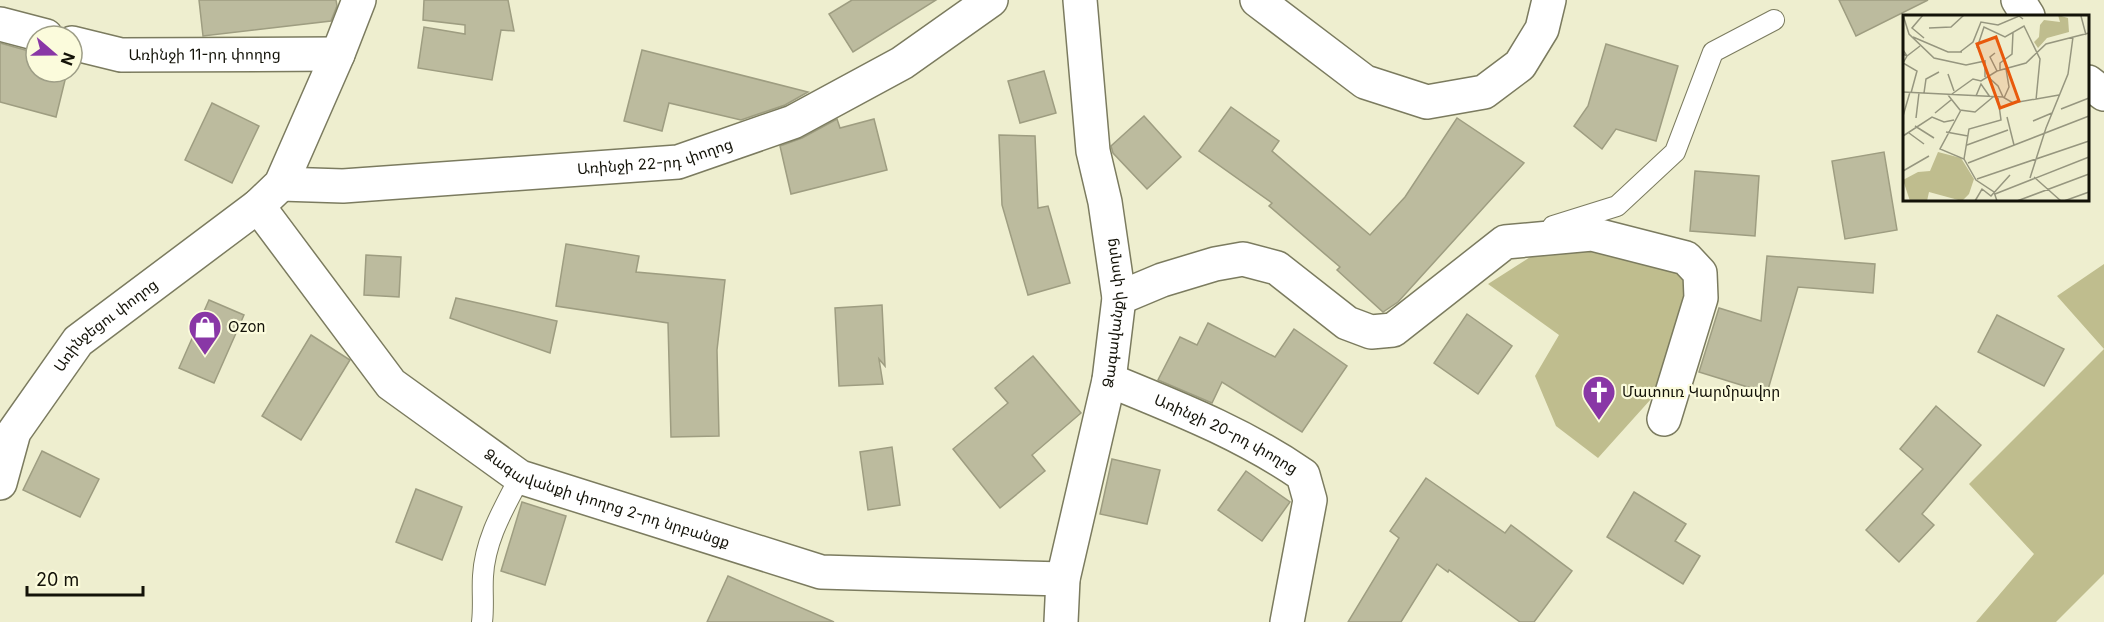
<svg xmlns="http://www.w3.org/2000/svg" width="2104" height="622" viewBox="0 0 2104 622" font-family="Inter,'Noto Sans Armenian',sans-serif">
	<rect width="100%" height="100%" fill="#eeeecf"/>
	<g fill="#bfbd8e">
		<path d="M 1586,246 L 1693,275 L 1660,389 L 1598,458 L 1556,426 L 1535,376 L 1559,335 L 1488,284 L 1546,247 Z"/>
		<path d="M 2104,264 L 2104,574 L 2056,622 L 1976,622 L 2034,554 L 1969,484 L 2104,349 L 2057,296 Z"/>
	</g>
	<g fill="#bcbb9e" stroke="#9e9d81" stroke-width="1.5">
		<path d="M 199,0 L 336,0 L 337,6 L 331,21 L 203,36 Z"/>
		<path d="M 424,0 L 508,0 L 514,31 L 501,30 L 492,80 L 418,68 L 424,27 L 465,34 L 465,25 L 423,20 Z"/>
		<path d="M 852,0 L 936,0 L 853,52 L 829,14 Z"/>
		<path d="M 1839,0 L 1928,0 L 1856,36 Z"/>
		<path d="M 0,43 L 36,53 L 36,72 L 67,72 L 56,117 L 0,102 Z"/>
		<path d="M 1606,44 L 1678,66 L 1656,141 L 1616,129 L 1602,149 L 1574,126 L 1588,106 Z"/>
		<path d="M 642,50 L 808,92 L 785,105 L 741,120 L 669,103 L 662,131 L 624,121 Z"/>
		<path d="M 1044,71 L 1056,113 L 1020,123 L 1008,81 Z"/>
		<path d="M 212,103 L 259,126 L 232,183 L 185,160 Z"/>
		<path d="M 1231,107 L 1279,141 L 1272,151 L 1370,235 L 1405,197 L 1457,118 L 1524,163 L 1398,302 L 1383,312 L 1337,270 L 1340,267 L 1269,206 L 1272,203 L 1199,151 Z"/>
		<path d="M 1144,116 L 1181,157 L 1147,189 L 1113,153 L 1111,146 Z"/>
		<path d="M 837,119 L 840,128 L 874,119 L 887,170 L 791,194 L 780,146 L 802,138 Z"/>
		<path d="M 999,135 L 1035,136 L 1038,208 L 1048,206 L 1070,283 L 1028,295 L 1002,205 Z"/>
		<path d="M 1884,152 L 1897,230 L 1845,239 L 1832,161 Z"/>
		<path d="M 1695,171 L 1759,176 L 1755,236 L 1690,231 Z"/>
		<path d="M 566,244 L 639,256 L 636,272 L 725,280 L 717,350 L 719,436 L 671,437 L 668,323 L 556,306 Z"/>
		<path d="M 366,255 L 401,257 L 399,297 L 364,295 Z"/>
		<path d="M 1767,256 L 1875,264 L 1873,293 L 1798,287 L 1767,393 L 1699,372 L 1719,308 L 1761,321 Z"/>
		<path d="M 456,298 L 557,321 L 550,353 L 450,318 Z"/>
		<path d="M 209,300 L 244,315 L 214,383 L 179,368 Z"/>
		<path d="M 882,305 L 885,366 L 879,359 L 883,384 L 839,386 L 835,308 Z"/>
		<path d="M 1467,314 L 1512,346 L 1478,394 L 1434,363 Z"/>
		<path d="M 1997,315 L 2064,349 L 2044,386 L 1978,352 Z"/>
		<path d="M 1208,323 L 1275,357 L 1294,329 L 1347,366 L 1302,432 L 1222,382 L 1212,403 L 1158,380 L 1180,337 L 1197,345 Z"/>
		<path d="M 311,335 L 350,360 L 301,440 L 262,416 Z"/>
		<path d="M 1033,356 L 1081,413 L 1032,455 L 1045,471 L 1000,508 L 953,449 L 1008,403 L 995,388 Z"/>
		<path d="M 1936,406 L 1981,445 L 1922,514 L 1934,525 L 1899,562 L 1866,530 L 1923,469 L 1900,449 Z"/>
		<path d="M 892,447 L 900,505 L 868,510 L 860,452 Z"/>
		<path d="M 42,451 L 99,479 L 80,517 L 23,490 Z"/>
		<path d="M 1112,459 L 1160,470 L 1147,524 L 1100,514 Z"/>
		<path d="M 1246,471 L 1290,502 L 1262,541 L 1218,510 Z"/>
		<path d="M 1426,478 L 1505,533 L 1511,525 L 1572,571 L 1534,622 L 1520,622 L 1449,570 L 1448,572 L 1437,564 L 1401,622 L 1348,622 L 1399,538 L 1390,531 Z"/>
		<path d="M 416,489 L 462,507 L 442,560 L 396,542 Z"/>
		<path d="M 1634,492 L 1686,524 L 1675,541 L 1700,556 L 1683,584 L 1607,537 Z"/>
		<path d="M 522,502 L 566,516 L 545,585 L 501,571 Z"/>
		<path d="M 728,576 L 834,622 L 707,622 Z"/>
	</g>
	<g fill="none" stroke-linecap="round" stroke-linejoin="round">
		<defs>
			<g id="lane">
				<path d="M 1553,226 L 1617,206 L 1675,152 L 1713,52 L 1774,20"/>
				<path d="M 482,622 C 484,606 482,591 483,576 C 485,539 504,508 520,477"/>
			</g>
			<g id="street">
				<path d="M 1257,0 L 1365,82 L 1427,102 L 1484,92 L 1520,65 L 1542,29 L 1549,0"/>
				<path d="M 2018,0 L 2028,16"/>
				<path d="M 0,24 L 46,36"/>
				<path id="s1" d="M 72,43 L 121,55 L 338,54"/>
				<path d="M 2088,82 L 2104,94"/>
				<path id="s2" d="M 281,184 L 343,186 L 678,162 L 793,122 L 902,63 L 991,0"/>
				<path id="s3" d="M 258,206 L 391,384 L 520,477 L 821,572 L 1063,579"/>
				<path d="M 1119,298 L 1162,280 L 1215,264 L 1243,259 L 1277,268 L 1347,323 L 1371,332 L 1393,330 L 1505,242 L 1592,234 L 1686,258 L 1700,273 L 1701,298 L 1664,419"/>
				<path id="s4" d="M 1109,380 C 1177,408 1242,433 1303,475 L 1310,500 L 1287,622"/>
				<path id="s5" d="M 1061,622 L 1063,579 L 1109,380 L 1119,298 L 1105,202 L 1093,151 L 1080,0"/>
			</g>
			<g id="secondary">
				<path id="s6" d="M 0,483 L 14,432 L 78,341 L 258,206 L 281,184 L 338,54 L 359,0"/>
			</g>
		</defs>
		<use href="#lane" stroke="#7b7b5f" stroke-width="22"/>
		<use href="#street" stroke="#7b7b5f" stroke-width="36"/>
		<use href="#secondary" stroke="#7b7b5f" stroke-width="36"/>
		<use href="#lane" stroke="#fff" stroke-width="20"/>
		<use href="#street" stroke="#fff" stroke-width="33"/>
		<use href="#secondary" stroke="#fff" stroke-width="33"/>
	</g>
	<defs>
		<symbol id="shop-pin" viewBox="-11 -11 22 30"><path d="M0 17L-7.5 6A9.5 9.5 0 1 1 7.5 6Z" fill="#8937a6" stroke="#fbfbdc"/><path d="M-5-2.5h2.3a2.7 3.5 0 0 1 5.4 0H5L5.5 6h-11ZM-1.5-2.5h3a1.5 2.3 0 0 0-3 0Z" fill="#fff"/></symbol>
		<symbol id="church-pin" viewBox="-11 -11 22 30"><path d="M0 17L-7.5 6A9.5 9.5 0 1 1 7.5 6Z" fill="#8937a6" stroke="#fbfbdc"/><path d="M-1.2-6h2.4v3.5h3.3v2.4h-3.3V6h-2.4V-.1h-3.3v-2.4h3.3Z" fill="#fff"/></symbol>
	</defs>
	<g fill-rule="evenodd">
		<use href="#shop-pin" x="186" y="308" width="38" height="52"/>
		<use href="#church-pin" x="1580" y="373" width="38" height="52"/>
	</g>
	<g text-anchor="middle" stroke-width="4.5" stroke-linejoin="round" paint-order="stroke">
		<g font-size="15" fill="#131208" stroke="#fbfbdc">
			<text dy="5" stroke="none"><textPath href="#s1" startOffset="134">Առինջի 11-րդ փողոց</textPath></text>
			<text dy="5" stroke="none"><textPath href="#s2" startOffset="376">Առինջի 22-րդ փողոց</textPath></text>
			<text dy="5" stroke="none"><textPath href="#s5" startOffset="315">Ձագավանքի փողոց</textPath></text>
			<text dy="5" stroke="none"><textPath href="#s6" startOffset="195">Առինջեցու փողոց</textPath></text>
			<text dy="5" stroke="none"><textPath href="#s4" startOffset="129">Առինջի 20-րդ փողոց</textPath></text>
			<text dy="5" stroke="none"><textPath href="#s3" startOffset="470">Ձագավանքի փողոց 2-րդ նրբանցք</textPath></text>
		</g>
		<g font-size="15" fill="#131208" stroke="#fbfbdc" text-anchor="start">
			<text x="228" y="332">Ozon</text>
			<text x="1622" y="397">Մատուռ Կարմրավոր</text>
		</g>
	</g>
	<g transform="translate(1903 15)">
		<rect width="186" height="186" fill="#eeeecf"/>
		<path d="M 155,0 L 165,3 L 166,17 L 144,23 L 135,33 L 131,27 L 136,22 L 137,10 L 141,5 L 157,7 ZM 35,137 L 58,143 L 71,164 L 66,179 L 59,186 L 26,177 L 24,186 L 7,186 L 0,165 L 15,157 L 27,156 Z" fill="#bfbd8e"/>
		<path fill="none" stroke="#96967f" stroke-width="1.5" d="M 0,0 L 6,19 L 31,43 L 63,50 L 82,46 L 82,62M 20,0 L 9,13 L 21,23M 178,1 L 183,20M 26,13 L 48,12 L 61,0M 10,22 L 45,37 L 59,37M 74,33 L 81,12 L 102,22 L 121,11 L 137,44 L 133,85M 0,35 L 4,41 L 17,31M 57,37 L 70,27 L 78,7 L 95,10 L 116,1 L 120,4M 92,38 L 87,42 L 94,56M 0,39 L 4,41 L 0,48 L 14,56 L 8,78M 97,55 L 97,48 L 109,39 L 110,17M 45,59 L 51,76M 84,61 L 95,71 L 100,82M 0,77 L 100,82 L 110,88 L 156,80M 21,78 L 23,64 L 36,57M 49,79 L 70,64 L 78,66 L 94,56 L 123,48 L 143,29 L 186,18M 45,80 L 57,95 L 72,97 L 90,82M 73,81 L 78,69 L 87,82M 101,83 L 106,72 L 103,54M 158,94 L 186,83M 58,95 L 37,134 L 61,144 L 73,165 L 91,177 L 94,186M 32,98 L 48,85M 0,101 L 7,77M 104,102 L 111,130M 13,103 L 16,78M 130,106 L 149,98M 12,111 L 31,123M 43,117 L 65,121M 6,118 L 21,129M 0,121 L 29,102 L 41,107 L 51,105M 64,130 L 105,115M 61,144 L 66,114 L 98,105 L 95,83M 65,148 L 186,101M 0,156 L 26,141M 131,162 L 158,186M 127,163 L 143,113 L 165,59 L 170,22M 74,164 L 186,126M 92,179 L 186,142M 72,186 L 79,174 L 88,181 L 107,160M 114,186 L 186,159M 161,186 L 186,177"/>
		<path fill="#e8590c" fill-opacity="0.15" stroke="#e8590c" stroke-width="3" d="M 93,22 L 116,86 L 97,93 L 74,29 Z"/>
		<rect width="186" height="186" fill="none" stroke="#131208" stroke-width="3"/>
	</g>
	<g transform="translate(54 54) rotate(110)"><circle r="28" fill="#fbfbdc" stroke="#9e9e87" stroke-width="1.5"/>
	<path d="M0-4.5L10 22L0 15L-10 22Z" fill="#8937a6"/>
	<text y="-9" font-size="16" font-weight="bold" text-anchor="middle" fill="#131208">N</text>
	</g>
	<path d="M27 586v9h116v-9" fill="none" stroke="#131208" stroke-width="3"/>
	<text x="36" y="586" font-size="18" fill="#131208" stroke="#fbfbdc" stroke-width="4.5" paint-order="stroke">20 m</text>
</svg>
